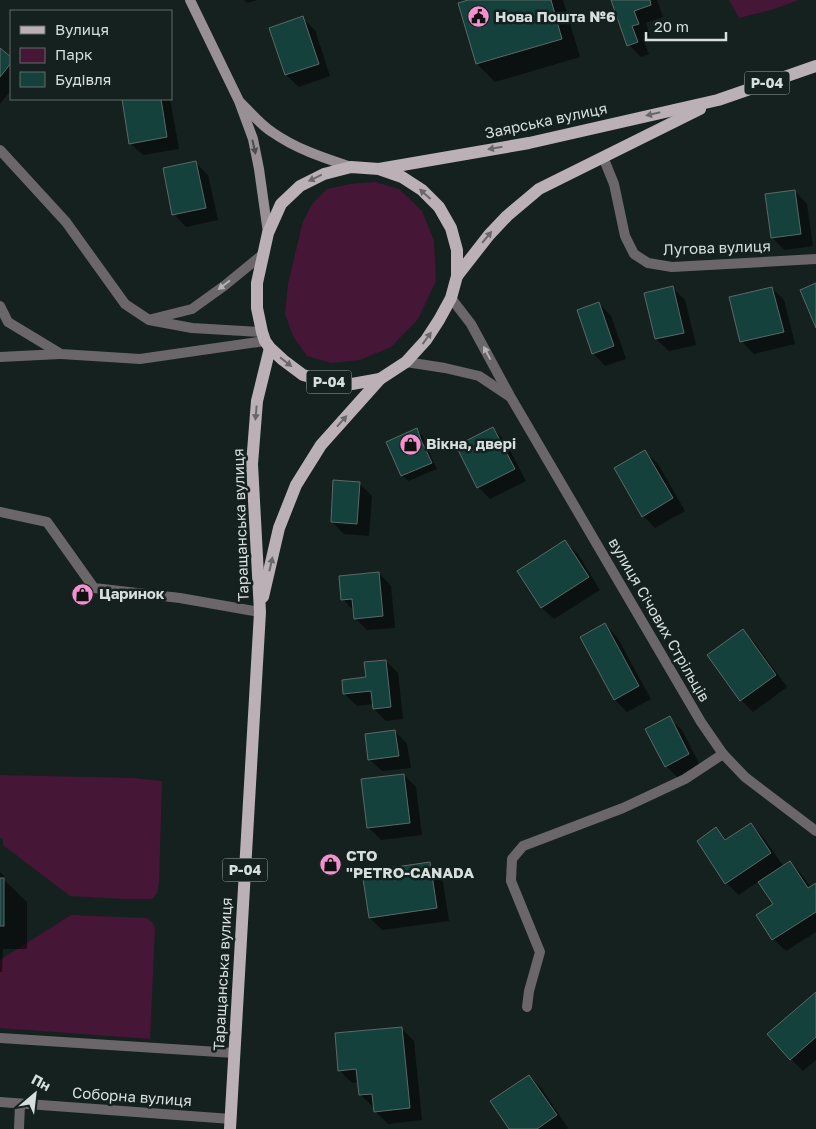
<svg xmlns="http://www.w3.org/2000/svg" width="816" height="1129" viewBox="0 0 816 1129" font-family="'Golos Text',sans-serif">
	<rect width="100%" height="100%" fill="#14211f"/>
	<g fill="#461636">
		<path d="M 729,0 L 799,0 L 771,10 L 739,18 Z"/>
		<path d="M 375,182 L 399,189 L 422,211 L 434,241 L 436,281 L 418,319 L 391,347 L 360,360 L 331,363 L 307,356 L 293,336 L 285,314 L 288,284 L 303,221 L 313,203 L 327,189 L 350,184 Z"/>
		<path d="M 0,775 L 133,778 L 162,781 L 159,882 L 157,893 L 152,899 L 125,899 L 70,896 L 3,845 L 3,838 L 0,838 Z"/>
		<path d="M 71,915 L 147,918 L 152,922 L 155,928 L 150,1039 L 0,1028 L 0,960 Z"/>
	</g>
	<g fill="#0007">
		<path d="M 244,0 L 258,0 L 247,3 Z"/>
		<path d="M 472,0 L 563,0 L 580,57 L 495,82 L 477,64 L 460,4 Z"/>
		<path d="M 613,0 L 657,0 L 663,17 L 646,23 L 650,36 L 643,39 L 649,54 L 641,57 L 629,45 Z"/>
		<path d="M 302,18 L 315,30 L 330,76 L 299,87 L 286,75 Z"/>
		<path d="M 0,50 L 11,59 L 11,90 L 0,104 Z"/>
		<path d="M 123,99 L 170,99 L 179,149 L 143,155 L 130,143 Z"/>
		<path d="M 196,163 L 208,175 L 218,220 L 186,227 L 174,214 Z"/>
		<path d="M 795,191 L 807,204 L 813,246 L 784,250 L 772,237 Z"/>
		<path d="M 673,288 L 685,300 L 696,345 L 669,351 L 656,339 L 646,294 Z"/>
		<path d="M 772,288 L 784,300 L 795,344 L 754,354 L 742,342 Z"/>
		<path d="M 599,303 L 611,316 L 626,359 L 605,366 L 593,353 Z"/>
		<path d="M 493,428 L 505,441 L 526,481 L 490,499 L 478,487 Z"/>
		<path d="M 417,430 L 423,436 L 427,448 L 437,469 L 408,481 L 402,475 Z"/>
		<path d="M 645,452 L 658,464 L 685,511 L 655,528 L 643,516 Z"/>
		<path d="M 359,483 L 372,496 L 369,536 L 344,534 L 332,522 Z"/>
		<path d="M 565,542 L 578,554 L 600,590 L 554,619 L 541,607 Z"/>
		<path d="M 379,573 L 391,586 L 395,628 L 367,630 L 355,618 L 354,611 L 343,599 Z"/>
		<path d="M 605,625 L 617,637 L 651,699 L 627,712 L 615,700 L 581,638 Z"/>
		<path d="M 743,631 L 755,643 L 787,687 L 753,712 L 741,700 Z"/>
		<path d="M 386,661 L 398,673 L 403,719 L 386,721 L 374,709 L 373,704 L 357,706 L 344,693 L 367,679 Z"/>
		<path d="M 669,718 L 682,730 L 701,767 L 678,778 L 666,766 Z"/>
		<path d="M 395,731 L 407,744 L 411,768 L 382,771 L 369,759 Z"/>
		<path d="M 404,775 L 416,787 L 422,835 L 381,840 L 369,828 Z"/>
		<path d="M 751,824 L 763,837 L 784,867 L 790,862 L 802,875 L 811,888 L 816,884 L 816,932 L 786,951 L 773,939 L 775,904 L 759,881 L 739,895 L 726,883 L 716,829 L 727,840 Z"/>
		<path d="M 430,864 L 442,876 L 449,921 L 382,930 L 370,918 Z"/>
		<path d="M 0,872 L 4,876 L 4,880 L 27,902 L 27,949 L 3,949 L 2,972 L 0,972 Z"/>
		<path d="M 816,993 L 816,1060 L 803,1071 L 791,1059 Z"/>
		<path d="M 401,1028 L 414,1041 L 422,1120 L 388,1124 L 375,1111 L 375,1106 L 373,1107 L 360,1094 L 359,1082 L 352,1083 L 340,1071 L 336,1034 Z"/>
		<path d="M 529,1076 L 542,1089 L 568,1128 L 567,1129 L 511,1129 Z"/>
	</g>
	<g fill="#15413d" stroke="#5b6967">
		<path d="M 468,0 L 551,0 L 562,39 L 476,64 L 458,3 Z"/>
		<path d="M 611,0 L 650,0 L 651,5 L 634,11 L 639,24 L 632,26 L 638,42 L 627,46 Z"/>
		<path d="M 303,16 L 319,64 L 285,75 L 269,28 Z"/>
		<path d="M 0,48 L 11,57 L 11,63 L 0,77 Z"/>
		<path d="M 122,99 L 161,99 L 167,137 L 129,144 Z"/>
		<path d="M 196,161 L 206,208 L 172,215 L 163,168 Z"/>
		<path d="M 795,190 L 801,234 L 771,238 L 765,194 Z"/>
		<path d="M 816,283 L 816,328 L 800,290 Z"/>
		<path d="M 673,286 L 684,333 L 655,339 L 644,293 Z"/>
		<path d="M 772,287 L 784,332 L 740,342 L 729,297 Z"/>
		<path d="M 599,302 L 614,346 L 592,354 L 577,310 Z"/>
		<path d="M 493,427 L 515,469 L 477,488 L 456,446 Z"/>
		<path d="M 417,428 L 421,440 L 432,463 L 401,476 L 386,442 Z"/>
		<path d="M 645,450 L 673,498 L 642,517 L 614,468 Z"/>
		<path d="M 333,480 L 360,482 L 357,524 L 331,522 Z"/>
		<path d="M 565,540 L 589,577 L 541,608 L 517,571 Z"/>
		<path d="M 379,572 L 383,616 L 354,619 L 352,599 L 341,600 L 339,576 Z"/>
		<path d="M 605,623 L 639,686 L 614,700 L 580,637 Z"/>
		<path d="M 743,629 L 776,675 L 740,701 L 707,655 Z"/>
		<path d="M 386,660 L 391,707 L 373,709 L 371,691 L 343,694 L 342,680 L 366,677 L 364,662 Z"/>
		<path d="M 670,716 L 689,754 L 665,767 L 645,729 Z"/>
		<path d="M 395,730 L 399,756 L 368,760 L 365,734 Z"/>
		<path d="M 404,774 L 410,823 L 367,828 L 361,779 Z"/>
		<path d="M 751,823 L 771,853 L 725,884 L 697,841 L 716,827 L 725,840 Z"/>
		<path d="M 790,861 L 808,888 L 816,883 L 816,912 L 772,940 L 756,915 L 773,904 L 758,882 Z"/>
		<path d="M 430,862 L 437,908 L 369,918 L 362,872 Z"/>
		<rect x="0" y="878" width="4" height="48"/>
		<path d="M 816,992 L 816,1037 L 790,1060 L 767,1034 Z"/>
		<path d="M 402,1027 L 410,1108 L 374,1112 L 372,1094 L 359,1095 L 356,1069 L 338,1071 L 335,1033 Z"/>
		<path d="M 529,1075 L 557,1115 L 537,1129 L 509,1129 L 490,1101 Z"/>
	</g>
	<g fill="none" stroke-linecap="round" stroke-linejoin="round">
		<g stroke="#6b6669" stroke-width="10">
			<path d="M 0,306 L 8,322 L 61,354 L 140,359 L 265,341"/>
			<path d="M 0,357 L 60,354"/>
			<path d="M 0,512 L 47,522 L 94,588 L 180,598 L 260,612"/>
			<path d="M 527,1007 L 529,991 L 540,952 L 511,881 L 512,859 L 523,846 L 623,808 L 685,779 L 723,754"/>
			<path d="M 0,1038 L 234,1053"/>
		</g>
		<g stroke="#6b6669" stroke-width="10">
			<path d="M 0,150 L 66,222 L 125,304 L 149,320 L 192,328 L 262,332"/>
			<path d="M 603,157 L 614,184 L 625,236 L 634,254 L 648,263 L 672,267 L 816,259"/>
			<path d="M 451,298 L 471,324 L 510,396 L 701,722 L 723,754 L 745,777 L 816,831"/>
			<path d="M 152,319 L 192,309 L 224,286 L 262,255"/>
			<path d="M 406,362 L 445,368 L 479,376 L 509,396"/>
			<path d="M 0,1102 L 231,1119"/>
			<path d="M 19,1129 L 20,1104"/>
		</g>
		<g stroke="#989094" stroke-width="10">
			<path d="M 190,0 L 239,101 L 253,139 L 259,169 L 268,233"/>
			<path d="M 241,103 C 251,113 261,125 272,132 C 296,149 324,158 351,167"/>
		</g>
		<g stroke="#bbb0b6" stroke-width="12">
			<path d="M 379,169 L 402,177 L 422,190 L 439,207 L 451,228 L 457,250 L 457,276 L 451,298 L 439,320 L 426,340 L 406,362 L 380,379 L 352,384 L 329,382 L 303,375 L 283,360 L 270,348 L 265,341 L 262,332 L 257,308 L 257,283 L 268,233 L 281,204 L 300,186 L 324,174 L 351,167 L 379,169 L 529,143 L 718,100 L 816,66"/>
			<path d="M 457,276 L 489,235 L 507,216 L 539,189 L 700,109"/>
			<path d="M 263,597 L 279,528 L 296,485 L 321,445 L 380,379"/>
			<path d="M 230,1129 L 260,612 L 252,464 L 257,401 L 270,348"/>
		</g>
	</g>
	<defs><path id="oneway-solid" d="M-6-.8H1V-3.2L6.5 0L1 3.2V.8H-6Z" transform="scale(1.25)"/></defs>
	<g fill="#68686a">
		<use href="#oneway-solid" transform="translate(653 114) rotate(167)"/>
		<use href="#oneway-solid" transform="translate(495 148) rotate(170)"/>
		<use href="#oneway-solid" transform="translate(315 178) rotate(154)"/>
		<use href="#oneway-solid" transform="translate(425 194) rotate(-138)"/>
		<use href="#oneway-solid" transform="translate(487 237) rotate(-50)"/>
		<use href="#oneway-solid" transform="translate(427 338) rotate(-54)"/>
		<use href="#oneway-solid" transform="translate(286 362) rotate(38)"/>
		<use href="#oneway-solid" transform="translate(256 413) rotate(95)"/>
		<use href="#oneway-solid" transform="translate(342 421) rotate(-48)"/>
		<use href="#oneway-solid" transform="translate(271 564) rotate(-77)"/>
	</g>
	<use fill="#494d4e" href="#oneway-solid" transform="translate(254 147) rotate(77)"/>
	<g fill="#b1b5b5">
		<use href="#oneway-solid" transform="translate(224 285) rotate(143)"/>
		<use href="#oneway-solid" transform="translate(487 353) rotate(-118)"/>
	</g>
	<defs>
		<symbol id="civic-disc" viewBox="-11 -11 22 22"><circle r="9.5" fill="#f690d0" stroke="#14211f"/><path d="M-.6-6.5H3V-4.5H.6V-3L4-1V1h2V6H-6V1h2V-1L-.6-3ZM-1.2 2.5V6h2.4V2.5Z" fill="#111"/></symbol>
		<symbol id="shop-disc" viewBox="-11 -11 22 22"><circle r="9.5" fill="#f690d0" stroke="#14211f"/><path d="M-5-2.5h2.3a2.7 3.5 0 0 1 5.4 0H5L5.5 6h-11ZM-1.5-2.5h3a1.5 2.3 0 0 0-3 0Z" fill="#111"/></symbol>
	</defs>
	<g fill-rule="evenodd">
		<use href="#civic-disc" x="466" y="4" width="25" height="25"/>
		<use href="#shop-disc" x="398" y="432" width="25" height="25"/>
		<use href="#shop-disc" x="70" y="582" width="25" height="25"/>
		<use href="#shop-disc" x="318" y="852" width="25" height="25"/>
	</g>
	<g text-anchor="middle" stroke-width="5" stroke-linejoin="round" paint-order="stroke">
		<g fill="#14211f" stroke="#9ca6a5" stroke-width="1">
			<rect x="744.5" y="71.5" width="45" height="23" rx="4"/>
			<rect x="306.5" y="370.5" width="45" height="23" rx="4"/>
			<rect x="222.5" y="858.5" width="45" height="23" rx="4"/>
		</g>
		<g font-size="14" font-weight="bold" fill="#d7dfde">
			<text x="767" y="88">Р-04</text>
			<text x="329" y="387">Р-04</text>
			<text x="245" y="875">Р-04</text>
		</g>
		<g font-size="15" font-weight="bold" fill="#d7dfde" stroke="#14211f" text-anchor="start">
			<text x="495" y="22">Нова Пошта №6</text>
			<text x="426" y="449">Вікна, двері</text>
			<text x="99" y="599">Царинок</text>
			<text x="346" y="861">СТО<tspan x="346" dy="17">"PETRO-CANADA</tspan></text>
		</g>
		<g font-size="15" fill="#d7dfde" stroke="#14211f">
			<text transform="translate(546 121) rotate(-12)" y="5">Заярська вулиця</text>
			<text transform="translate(717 248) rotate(-2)" y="5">Лугова вулиця</text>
			<text transform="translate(241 525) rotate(-92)" y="5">Таращанська вулиця</text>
			<text transform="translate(659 620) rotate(60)" y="5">вулиця Січових Стрільців</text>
			<text transform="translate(223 974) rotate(-87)" y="5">Таращанська вулиця</text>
			<text transform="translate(132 1097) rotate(4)" y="5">Соборна вулиця</text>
		</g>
	</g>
	<rect x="10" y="10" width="162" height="90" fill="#14211f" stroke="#626d6b"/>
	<rect x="20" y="26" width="25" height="8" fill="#bbb0b6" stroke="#626d6b"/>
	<text x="55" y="35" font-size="15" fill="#d7dfde">Вулиця</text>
	<rect x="20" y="48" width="25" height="15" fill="#461636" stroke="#626d6b"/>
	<text x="55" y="60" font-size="15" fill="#d7dfde">Парк</text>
	<rect x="20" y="72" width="25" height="15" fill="#15413d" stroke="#626d6b"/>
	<text x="55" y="85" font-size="15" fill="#d7dfde">Будівля</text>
	<g transform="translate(35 1094) rotate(28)" stroke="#14211f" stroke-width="4" paint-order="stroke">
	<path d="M0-4L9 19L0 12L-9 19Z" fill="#d7dfde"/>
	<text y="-8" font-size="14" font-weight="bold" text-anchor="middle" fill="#d7dfde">Пн</text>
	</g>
	<path d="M646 32v8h80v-8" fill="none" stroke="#d7dfde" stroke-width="2.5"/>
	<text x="654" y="32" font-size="15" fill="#d7dfde" stroke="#14211f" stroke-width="4" paint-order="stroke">20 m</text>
</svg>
